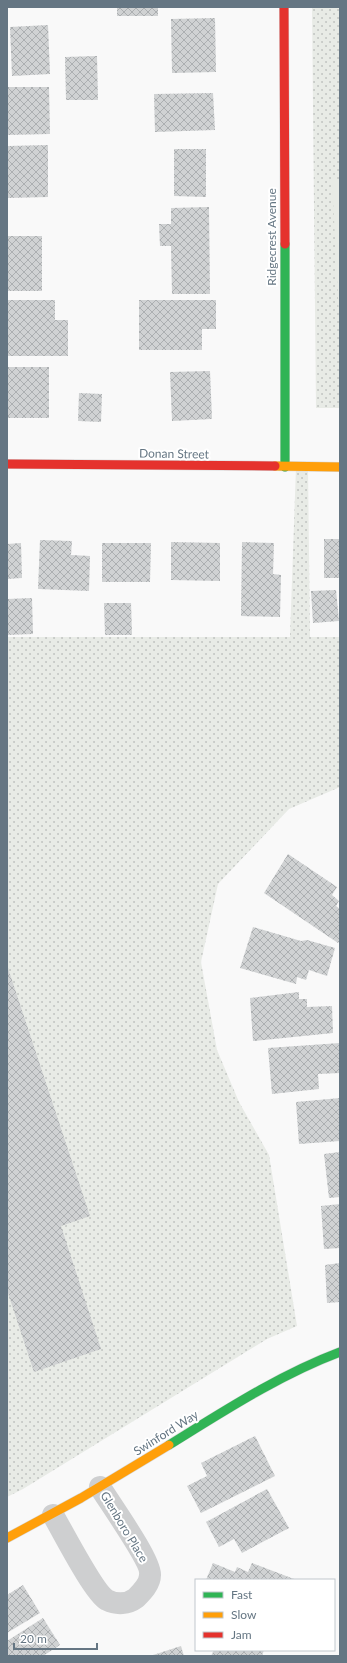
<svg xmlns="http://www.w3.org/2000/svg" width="347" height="1663" viewBox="0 0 347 1663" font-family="Lato,sans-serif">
	<defs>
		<pattern id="park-dots" width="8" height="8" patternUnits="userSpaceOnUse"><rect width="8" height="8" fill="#e8ebe6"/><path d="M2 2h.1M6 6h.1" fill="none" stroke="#c0c3c0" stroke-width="1.8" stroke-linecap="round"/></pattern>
		<pattern id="building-cross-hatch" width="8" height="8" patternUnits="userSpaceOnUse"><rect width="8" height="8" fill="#d0d2d3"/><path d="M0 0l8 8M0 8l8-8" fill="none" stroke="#acafb1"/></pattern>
	</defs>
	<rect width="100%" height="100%" fill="#f9f9f9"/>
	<g fill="url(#park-dots)">
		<path d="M 312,7 L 340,7 L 340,408 L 316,408 Z"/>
		<path d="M 296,467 L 308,467 L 310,637 L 340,637 L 340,787 L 289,809 L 218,884 L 201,962 L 217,1050 L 239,1102 L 269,1155 L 297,1326 L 267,1339 L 23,1489 L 7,1497 L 7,637 L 290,637 Z"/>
	</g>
	<path fill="#e8ebe6" d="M 332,180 L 340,180 L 340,335 Z"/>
	<g fill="url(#building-cross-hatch)">
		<rect x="117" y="7" width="41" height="9"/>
		<path d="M 215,18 L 216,72 L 172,73 L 171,19 Z"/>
		<path d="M 48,25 L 50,74 L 12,76 L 10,27 Z"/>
		<path d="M 97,56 L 98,100 L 66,100 L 65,57 Z"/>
		<path d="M 7,87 L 49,87 L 50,134 L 7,135 Z"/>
		<path d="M 213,93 L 215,130 L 155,132 L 154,94 Z"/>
		<path d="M 48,145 L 48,197 L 8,198 L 8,146 Z"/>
		<path d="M 174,149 L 206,149 L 206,197 L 174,196 Z"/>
		<path d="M 209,207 L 210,294 L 172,294 L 171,246 L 160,246 L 159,224 L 171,224 L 171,208 Z"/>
		<rect x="7" y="236" width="35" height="55"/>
		<path d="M 7,300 L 55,300 L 55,320 L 68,320 L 68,356 L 7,356 Z"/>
		<path d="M 139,300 L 216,300 L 216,329 L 202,329 L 202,350 L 139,350 Z"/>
		<path d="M 7,367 L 49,367 L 49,418 L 8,418 Z"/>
		<path d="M 210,371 L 212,419 L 172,421 L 170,372 Z"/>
		<path d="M 79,393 L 102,394 L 101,422 L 78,421 Z"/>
		<rect x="324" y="539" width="16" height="39"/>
		<path d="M 40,540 L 72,541 L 71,555 L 90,556 L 89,591 L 38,589 Z"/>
		<path d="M 171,542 L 220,543 L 220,581 L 171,580 Z"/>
		<path d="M 242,542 L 274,543 L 273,574 L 281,575 L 280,617 L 241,616 Z"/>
		<path d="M 21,543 L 22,578 L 7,579 L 7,544 Z"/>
		<path d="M 102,543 L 151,543 L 150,582 L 102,582 Z"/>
		<path d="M 336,590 L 339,621 L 313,623 L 311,591 Z"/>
		<path d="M 32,598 L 33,634 L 7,635 L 7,599 Z"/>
		<path d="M 104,603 L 131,603 L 132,635 L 105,635 Z"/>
		<path d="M 288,854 L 337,887 L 332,895 L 339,901 L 336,906 L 340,909 L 340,941 L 338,943 L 264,893 Z"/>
		<path d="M 253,927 L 301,941 L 307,940 L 335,948 L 327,976 L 309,970 L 306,980 L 297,977 L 296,984 L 240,968 Z"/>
		<path d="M 7,965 L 90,1216 L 61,1226 L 101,1349 L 34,1372 L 7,1290 Z"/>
		<path d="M 299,992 L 299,999 L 307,999 L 307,1007 L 332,1006 L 333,1033 L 253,1041 L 250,998 Z"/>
		<path d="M 340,1043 L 340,1073 L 318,1074 L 319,1089 L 272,1094 L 268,1048 Z"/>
		<path d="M 340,1098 L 340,1141 L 299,1144 L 296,1102 Z"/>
		<path d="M 340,1152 L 340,1197 L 329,1198 L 324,1154 Z"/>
		<path d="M 340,1204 L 340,1248 L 324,1249 L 321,1206 Z"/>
		<path d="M 340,1263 L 340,1302 L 327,1303 L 325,1265 Z"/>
		<path d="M 255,1436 L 275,1476 L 201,1513 L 187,1486 L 207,1476 L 201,1463 Z"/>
		<path d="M 267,1489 L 289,1528 L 242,1553 L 234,1539 L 219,1547 L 206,1522 Z"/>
		<path d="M 213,1563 L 235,1572 L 237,1567 L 248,1572 L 252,1563 L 294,1579 L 206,1580 Z"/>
		<path d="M 23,1585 L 40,1613 L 7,1633 L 7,1595 Z"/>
		<path d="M 43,1618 L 60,1645 L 43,1656 L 7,1656 L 7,1641 Z"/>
		<path d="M 181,1646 L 184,1656 L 150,1656 Z"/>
		<path d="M 214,1650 L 264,1650 L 262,1656 L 211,1656 Z"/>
	</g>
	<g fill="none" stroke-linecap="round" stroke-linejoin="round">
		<defs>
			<g id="fast">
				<path d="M 285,244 L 285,467"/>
				<path d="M 169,1445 C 224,1411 279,1375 340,1352"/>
			</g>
			<g id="slow">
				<path d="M 275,466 L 340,467"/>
				<path d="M 7,1538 L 81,1498 L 169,1445"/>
			</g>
			<g id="jam">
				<path d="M 284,7 L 285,244"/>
				<path d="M 7,464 L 275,466"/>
			</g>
		</defs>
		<use href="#fast" stroke="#d5d6d7" stroke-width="10"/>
		<use href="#slow" stroke="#d5d6d7" stroke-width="10"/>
		<use href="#jam" stroke="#d5d6d7" stroke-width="10"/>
		<path stroke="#cecfd0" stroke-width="22" d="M 53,1515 C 63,1532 94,1593 107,1600 C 117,1605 128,1604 136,1598 C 142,1592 150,1584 150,1575 C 152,1562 109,1502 100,1487"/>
		<use href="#fast" stroke="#30b455" stroke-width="9"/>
		<use href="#slow" stroke="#ff9f0a" stroke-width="9"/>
		<use href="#jam" stroke="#e5322d" stroke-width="9"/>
	</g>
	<g text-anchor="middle" stroke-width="4" stroke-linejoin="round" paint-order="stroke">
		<g font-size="12" fill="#657683" stroke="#fff">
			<text transform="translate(272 237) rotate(-90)" y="4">Ridgecrest Avenue</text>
			<text transform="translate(174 454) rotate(1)" y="4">Donan Street</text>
			<text transform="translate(166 1433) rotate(-32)" y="4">Swinford Way</text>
			<text transform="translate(124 1527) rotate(59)" y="4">Glenboro Place</text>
		</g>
	</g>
	<rect width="347" height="1663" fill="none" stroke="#657683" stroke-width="16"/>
	<rect x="195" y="1579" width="140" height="72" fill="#ffffff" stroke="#c1c8cd"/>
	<rect x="203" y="1592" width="20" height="6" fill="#30b455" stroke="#c1c8cd"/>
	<text x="231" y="1599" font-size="12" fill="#657683">Fast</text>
	<rect x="203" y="1612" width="20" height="6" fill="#ff9f0a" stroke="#c1c8cd"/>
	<text x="231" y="1619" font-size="12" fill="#657683">Slow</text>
	<rect x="203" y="1632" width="20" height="6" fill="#e5322d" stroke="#c1c8cd"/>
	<text x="231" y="1639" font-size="12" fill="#657683">Jam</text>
	<path d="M14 1643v6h83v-6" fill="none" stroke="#657683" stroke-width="2"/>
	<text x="20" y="1643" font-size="12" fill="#657683" stroke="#ffffff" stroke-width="3" paint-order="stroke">20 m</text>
</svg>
